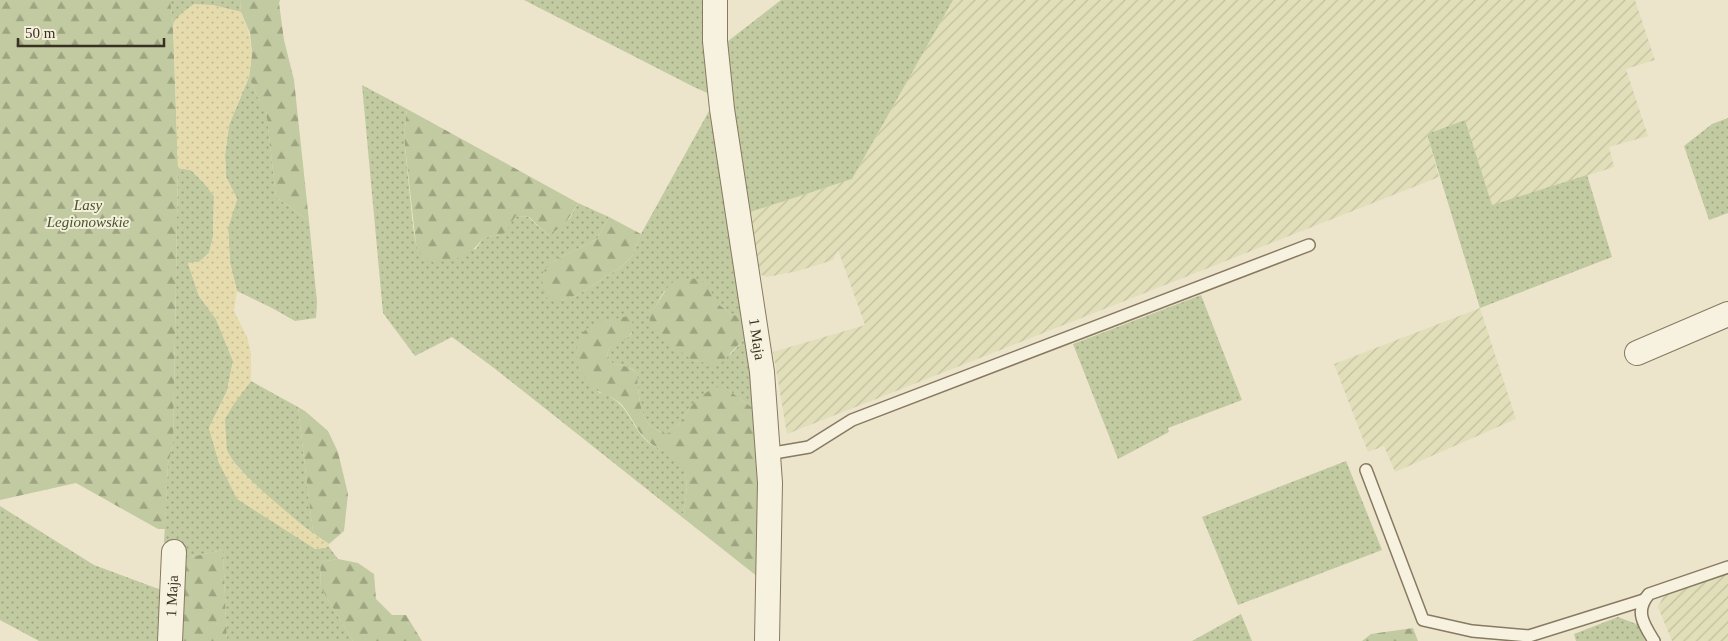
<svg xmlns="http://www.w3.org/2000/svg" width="1728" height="641" viewBox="0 0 1728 641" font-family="'Times New Roman',serif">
	<defs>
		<pattern id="farmland-furrows" width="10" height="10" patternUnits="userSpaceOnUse" patternTransform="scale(1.25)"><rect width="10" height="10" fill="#e1deba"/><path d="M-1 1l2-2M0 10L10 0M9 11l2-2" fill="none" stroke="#c2bfa0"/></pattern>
		<pattern id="grass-dots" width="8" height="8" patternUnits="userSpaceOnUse" patternTransform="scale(1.25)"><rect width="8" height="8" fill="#c1caa0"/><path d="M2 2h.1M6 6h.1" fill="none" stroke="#9ea482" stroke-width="1.8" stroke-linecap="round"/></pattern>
		<pattern id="forest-firs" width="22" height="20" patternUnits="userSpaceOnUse" patternTransform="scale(1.25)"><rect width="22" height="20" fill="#c1caa0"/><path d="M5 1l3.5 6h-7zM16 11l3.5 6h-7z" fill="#9ea482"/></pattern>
		<pattern id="sand-dots" width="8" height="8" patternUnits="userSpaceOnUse" patternTransform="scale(1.25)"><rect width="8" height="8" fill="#e5dbac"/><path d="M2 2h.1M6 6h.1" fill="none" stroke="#c5bc94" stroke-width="1.8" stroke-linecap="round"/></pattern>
	</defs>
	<rect width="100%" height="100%" fill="#ece5cc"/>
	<g fill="url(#farmland-furrows)">
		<path d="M 953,0 L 1635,0 L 1655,60 L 1626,69 L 1648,136 L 1609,147 L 1614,167 L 1492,206 L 1465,120 L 1427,134 L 1439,177 L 787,434 L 773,352 L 865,325 L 838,250 L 833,260 L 798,271 L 767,277 L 759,274 L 750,212 L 852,179 Z"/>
		<path d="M 1480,308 L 1516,419 L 1395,472 L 1384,446 L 1368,452 L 1334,364 Z"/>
		<path d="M 1728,573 L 1728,641 L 1672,641 L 1658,607 L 1665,593 Z"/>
	</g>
	<g fill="url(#grass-dots)">
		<path d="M 170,0 L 240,0 L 241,12 L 212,5 L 183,12 L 173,23 Z"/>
		<path d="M 524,0 L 705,0 L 714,96 L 694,87 Z"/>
		<path d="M 781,0 L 953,0 L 852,179 L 747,213 L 723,45 Z"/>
		<path d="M 249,77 L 259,100 L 266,108 L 276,197 L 309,221 L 317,302 L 316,318 L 295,321 L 272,308 L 237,291 L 230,263 L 228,228 L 237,199 L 226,177 L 225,155 L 229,125 Z"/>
		<path d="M 362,85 L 407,109 L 404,137 L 413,227 L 416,244 L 420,254 L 476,249 L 483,238 L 499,235 L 516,216 L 528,217 L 548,235 L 570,218 L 578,203 L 609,217 L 597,239 L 550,263 L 543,290 L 549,300 L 561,300 L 576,296 L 620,268 L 632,256 L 641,234 L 709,111 L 729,206 L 744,319 L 730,313 L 718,304 L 664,291 L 655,307 L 649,312 L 693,361 L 701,362 L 731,354 L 746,337 L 754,409 L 723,386 L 690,408 L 673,432 L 666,435 C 662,432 656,430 652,427 C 639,418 638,387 637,373 C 634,370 631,368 627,367 C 615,363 603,365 609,348 L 627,338 L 632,333 L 616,320 L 602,322 L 598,392 C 631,402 627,423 648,442 C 659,451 676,451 682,464 C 690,480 686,501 682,517 L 494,368 L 452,337 L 415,356 L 383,313 Z"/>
		<path d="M 1728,118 L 1728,213 L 1709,220 L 1684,146 L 1712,124 Z"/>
		<path d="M 1465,120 L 1492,205 L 1587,175 L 1612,257 L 1480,308 L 1427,134 Z"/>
		<path d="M 178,168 L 191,170 L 204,183 L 214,196 L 213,237 L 209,253 L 199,262 L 188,263 L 199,296 L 216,319 L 233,361 L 227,391 L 209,428 L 219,463 L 315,549 L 329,547 L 338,559 L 320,562 L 321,588 L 353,641 L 227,641 L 223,550 L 186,558 L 177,546 L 164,543 L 168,463 L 173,446 Z"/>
		<path d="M 1201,295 L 1242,400 L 1168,428 L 1169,432 L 1118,459 L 1073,344 Z"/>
		<path d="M 251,381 L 298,407 L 313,533 C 296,522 231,467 227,450 C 225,445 224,424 225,419 C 229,405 243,392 251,381 Z"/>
		<path d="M 1346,461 L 1382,550 L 1238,605 L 1202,517 Z"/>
		<path d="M 0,506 L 94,565 L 164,591 L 163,641 L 39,641 L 0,620 Z"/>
		<path d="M 1241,614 L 1252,641 L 1192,641 Z"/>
		<path d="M 1618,617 L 1639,625 L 1645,641 L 1576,641 L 1574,634 Z"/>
	</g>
	<g fill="url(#forest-firs)">
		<path d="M 0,0 L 170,0 L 173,23 L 178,168 L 173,446 L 168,463 L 165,529 L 158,529 L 76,483 L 0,500 Z"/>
		<path d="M 240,0 L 280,0 L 279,3 L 284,40 L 294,80 L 309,221 L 276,197 L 266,109 L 259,100 L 249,77 L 252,53 L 250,33 L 241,12 Z"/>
		<path d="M 407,109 L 578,203 C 569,219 565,226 548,235 L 529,217 L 516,216 L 509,225 L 507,232 L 499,235 L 483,238 C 469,258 457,259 434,263 L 420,254 L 416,244 L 404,137 Z"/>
		<path d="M 609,217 L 641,234 L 632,256 L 620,268 L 576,296 L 561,300 L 549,300 L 543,290 L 542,274 L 550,263 L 597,239 Z"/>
		<path d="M 679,278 L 698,279 L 707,284 L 718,304 L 730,313 L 744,319 L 746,337 L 721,363 L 713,364 L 693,361 L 655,332 L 650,322 L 649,312 L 655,307 L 669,285 Z"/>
		<path d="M 631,315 C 637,336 626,340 609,348 C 603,365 615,363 627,367 C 631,368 634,371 637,373 C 638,387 639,418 652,427 C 656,430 661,432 666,434 C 675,431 678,425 683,418 C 694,402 703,390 723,386 L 754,409 L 757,436 L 758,577 L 682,517 C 686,500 690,481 682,465 C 676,452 659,451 649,442 C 637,433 632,416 622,405 C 615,397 604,396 597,390 C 590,384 581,375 578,366 C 574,352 577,333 591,326 C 603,320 618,319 631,315 Z"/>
		<path d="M 298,407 L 305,411 L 328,431 L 338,452 L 348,494 L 344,531 L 329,544 L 313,533 Z"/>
		<path d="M 223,550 L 227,641 L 173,641 L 175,583 L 186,558 Z"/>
		<path d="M 338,559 L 358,563 L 374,574 L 376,599 L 392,615 L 406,615 L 422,641 L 353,641 L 321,588 L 320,562 Z"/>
		<path d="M 1413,628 L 1418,641 L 1362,641 L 1371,634 Z"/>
	</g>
	<path fill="url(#sand-dots)" d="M 194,4 L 212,5 L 241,12 L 249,33 L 252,53 L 249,77 L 229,125 L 225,155 L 226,177 L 237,199 L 228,228 L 230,263 L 237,291 L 234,311 L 247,337 L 251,353 L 251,381 L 234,404 L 225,419 L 227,451 L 237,467 L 260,489 L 308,530 L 329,544 L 329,547 L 315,549 L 237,499 L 219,463 L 209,428 L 227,391 L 233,361 L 216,319 L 199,296 L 188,263 L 199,262 L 209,253 L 213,237 L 214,196 L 204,183 L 191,170 L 178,168 L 173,23 L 183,12 Z"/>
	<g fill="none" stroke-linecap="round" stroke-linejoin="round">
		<defs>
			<g id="lane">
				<path d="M 768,454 L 809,447 L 852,420 L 1309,245"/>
				<path d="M 1366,470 L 1423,620 L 1472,631 L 1529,636 L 1644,600"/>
				<path d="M 1654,641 C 1644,625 1634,611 1649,594 L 1728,567"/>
			</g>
			<g id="street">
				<path id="s1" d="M 715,0 L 715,41 L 722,109 L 762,372 L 770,483 L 767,641"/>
				<path d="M 1637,353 L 1728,314"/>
				<path id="s2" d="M 170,641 L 174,552"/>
			</g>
		</defs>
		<use href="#lane" stroke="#887961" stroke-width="14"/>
		<use href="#street" stroke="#887961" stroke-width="26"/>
		<use href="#lane" stroke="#f7f2df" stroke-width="11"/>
		<use href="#street" stroke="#f7f2df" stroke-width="24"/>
	</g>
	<g text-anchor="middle" stroke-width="4" stroke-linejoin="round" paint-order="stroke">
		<g font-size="15" font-style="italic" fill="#46552b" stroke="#f4efdb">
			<text x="88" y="210">Lasy<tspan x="88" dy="17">Legionowskie</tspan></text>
		</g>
		<g font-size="15" fill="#3a3023" stroke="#f4efdb">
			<text dy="5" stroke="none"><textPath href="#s1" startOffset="342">1 Maja</textPath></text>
			<text dy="5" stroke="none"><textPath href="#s2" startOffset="45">1 Maja</textPath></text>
		</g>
	</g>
	<path d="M18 38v8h146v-8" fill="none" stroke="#3a3023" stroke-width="2.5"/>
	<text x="25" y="38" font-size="15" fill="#3a3023" stroke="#f4efdb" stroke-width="4" paint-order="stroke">50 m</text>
</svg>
